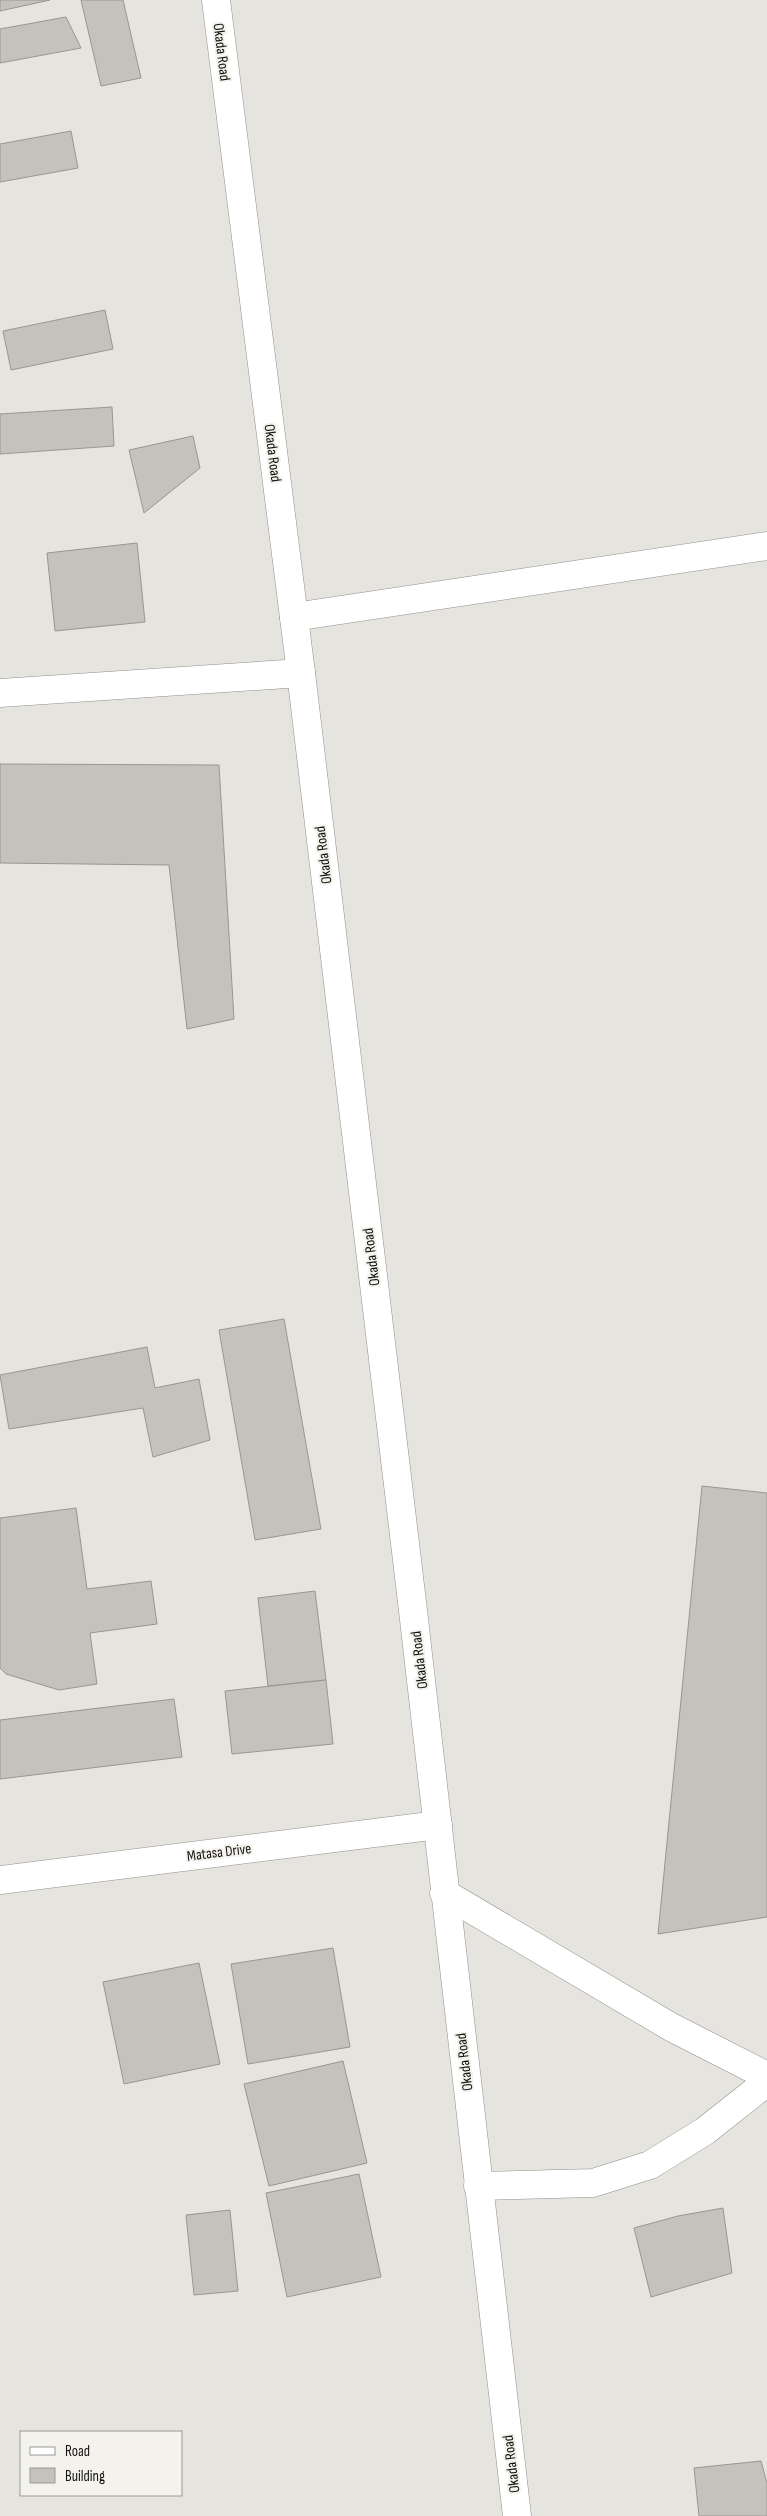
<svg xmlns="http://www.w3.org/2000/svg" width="767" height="2516" viewBox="0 0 767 2516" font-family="'Sofia Sans Condensed',sans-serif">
	<rect width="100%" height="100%" fill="#e6e4df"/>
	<g fill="#c4c2bd" stroke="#989691">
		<path d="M 0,0 L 50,0 L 0,11 Z"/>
		<path d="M 81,0 L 123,0 L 141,78 L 101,86 Z"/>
		<path d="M 66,17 L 81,48 L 0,63 L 0,29 Z"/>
		<path d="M 71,131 L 78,168 L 0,182 L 0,144 Z"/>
		<path d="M 105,310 L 113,349 L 11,370 L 3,331 Z"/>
		<path d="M 112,407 L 114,446 L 0,454 L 0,414 Z"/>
		<path d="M 193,436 L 200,468 L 144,513 L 129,450 Z"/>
		<path d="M 137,543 L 145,622 L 55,631 L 47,553 Z"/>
		<path d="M 0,764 L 219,765 L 234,1019 L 187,1029 L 169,865 L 0,863 Z"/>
		<path d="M 284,1319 L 321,1529 L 255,1540 L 219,1330 Z"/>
		<path d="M 147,1347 L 155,1388 L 199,1379 L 210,1440 L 153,1457 L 143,1408 L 9,1429 L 0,1375 Z"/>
		<path d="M 702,1486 L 767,1493 L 767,1917 L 658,1934 Z"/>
		<path d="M 76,1508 L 87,1589 L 151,1581 L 157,1624 L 90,1633 L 97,1684 L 59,1690 L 6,1674 L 0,1668 L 0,1518 Z"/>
		<path d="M 315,1591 L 326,1680 L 268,1686 L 258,1598 Z"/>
		<path d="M 326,1680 L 333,1744 L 232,1754 L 225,1691 Z"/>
		<path d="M 174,1699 L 182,1757 L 0,1779 L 0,1720 Z"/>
		<path d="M 333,1948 L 350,2047 L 248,2064 L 231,1964 Z"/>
		<path d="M 199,1963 L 220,2064 L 124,2084 L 103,1982 Z"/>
		<path d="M 343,2061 L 367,2163 L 269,2186 L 244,2084 Z"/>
		<path d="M 359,2174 L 381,2277 L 287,2297 L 266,2193 Z"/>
		<path d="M 723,2208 L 732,2273 L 651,2297 L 634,2228 L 678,2216 Z"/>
		<path d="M 230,2210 L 238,2291 L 194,2295 L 186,2215 Z"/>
		<path d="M 761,2461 L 767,2483 L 767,2516 L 699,2516 L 694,2468 Z"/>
	</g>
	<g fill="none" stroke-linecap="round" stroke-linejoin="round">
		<defs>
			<g id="street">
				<path d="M 294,617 L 767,546"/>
				<path d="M 0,693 L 301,673"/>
				<path d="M 0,1880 L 438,1825"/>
				<path d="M 444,1893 L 671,2027 L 767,2076"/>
				<path d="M 478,2186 L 593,2183 L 650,2165 L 705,2131 L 767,2082"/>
			</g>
			<path id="secondary" d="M 216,0 L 301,673 L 412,1602 L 517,2516"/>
		</defs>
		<use href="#street" stroke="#92908c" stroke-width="29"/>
		<use href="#secondary" stroke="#92908c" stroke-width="29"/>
		<use href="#street" stroke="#fff" stroke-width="28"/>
		<use href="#secondary" stroke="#fff" stroke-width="28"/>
	</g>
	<g text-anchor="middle" stroke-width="4" stroke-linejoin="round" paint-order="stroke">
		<g font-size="15" fill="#141311" stroke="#f3f2ec">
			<text transform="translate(222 52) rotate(83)" y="5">Okada Road</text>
			<text transform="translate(273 453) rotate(83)" y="5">Okada Road</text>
			<text transform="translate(323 855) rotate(-97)" y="5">Okada Road</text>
			<text transform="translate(371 1257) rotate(-97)" y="5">Okada Road</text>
			<text transform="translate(419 1660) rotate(-97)" y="5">Okada Road</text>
			<text transform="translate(219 1852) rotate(-7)" y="5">Matasa Drive</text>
			<text transform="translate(464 2062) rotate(-97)" y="5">Okada Road</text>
			<text transform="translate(511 2464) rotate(-97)" y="5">Okada Road</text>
		</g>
	</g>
	<rect x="20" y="2431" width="162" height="65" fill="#f3f2ec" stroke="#9a9994"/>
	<rect x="30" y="2447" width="25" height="8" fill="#ffffff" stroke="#9a9994"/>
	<text x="65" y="2456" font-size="15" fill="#141311">Road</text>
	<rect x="30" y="2468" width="25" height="15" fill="#c4c2bd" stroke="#9a9994"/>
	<text x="65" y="2481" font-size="15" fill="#141311">Building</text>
</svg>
